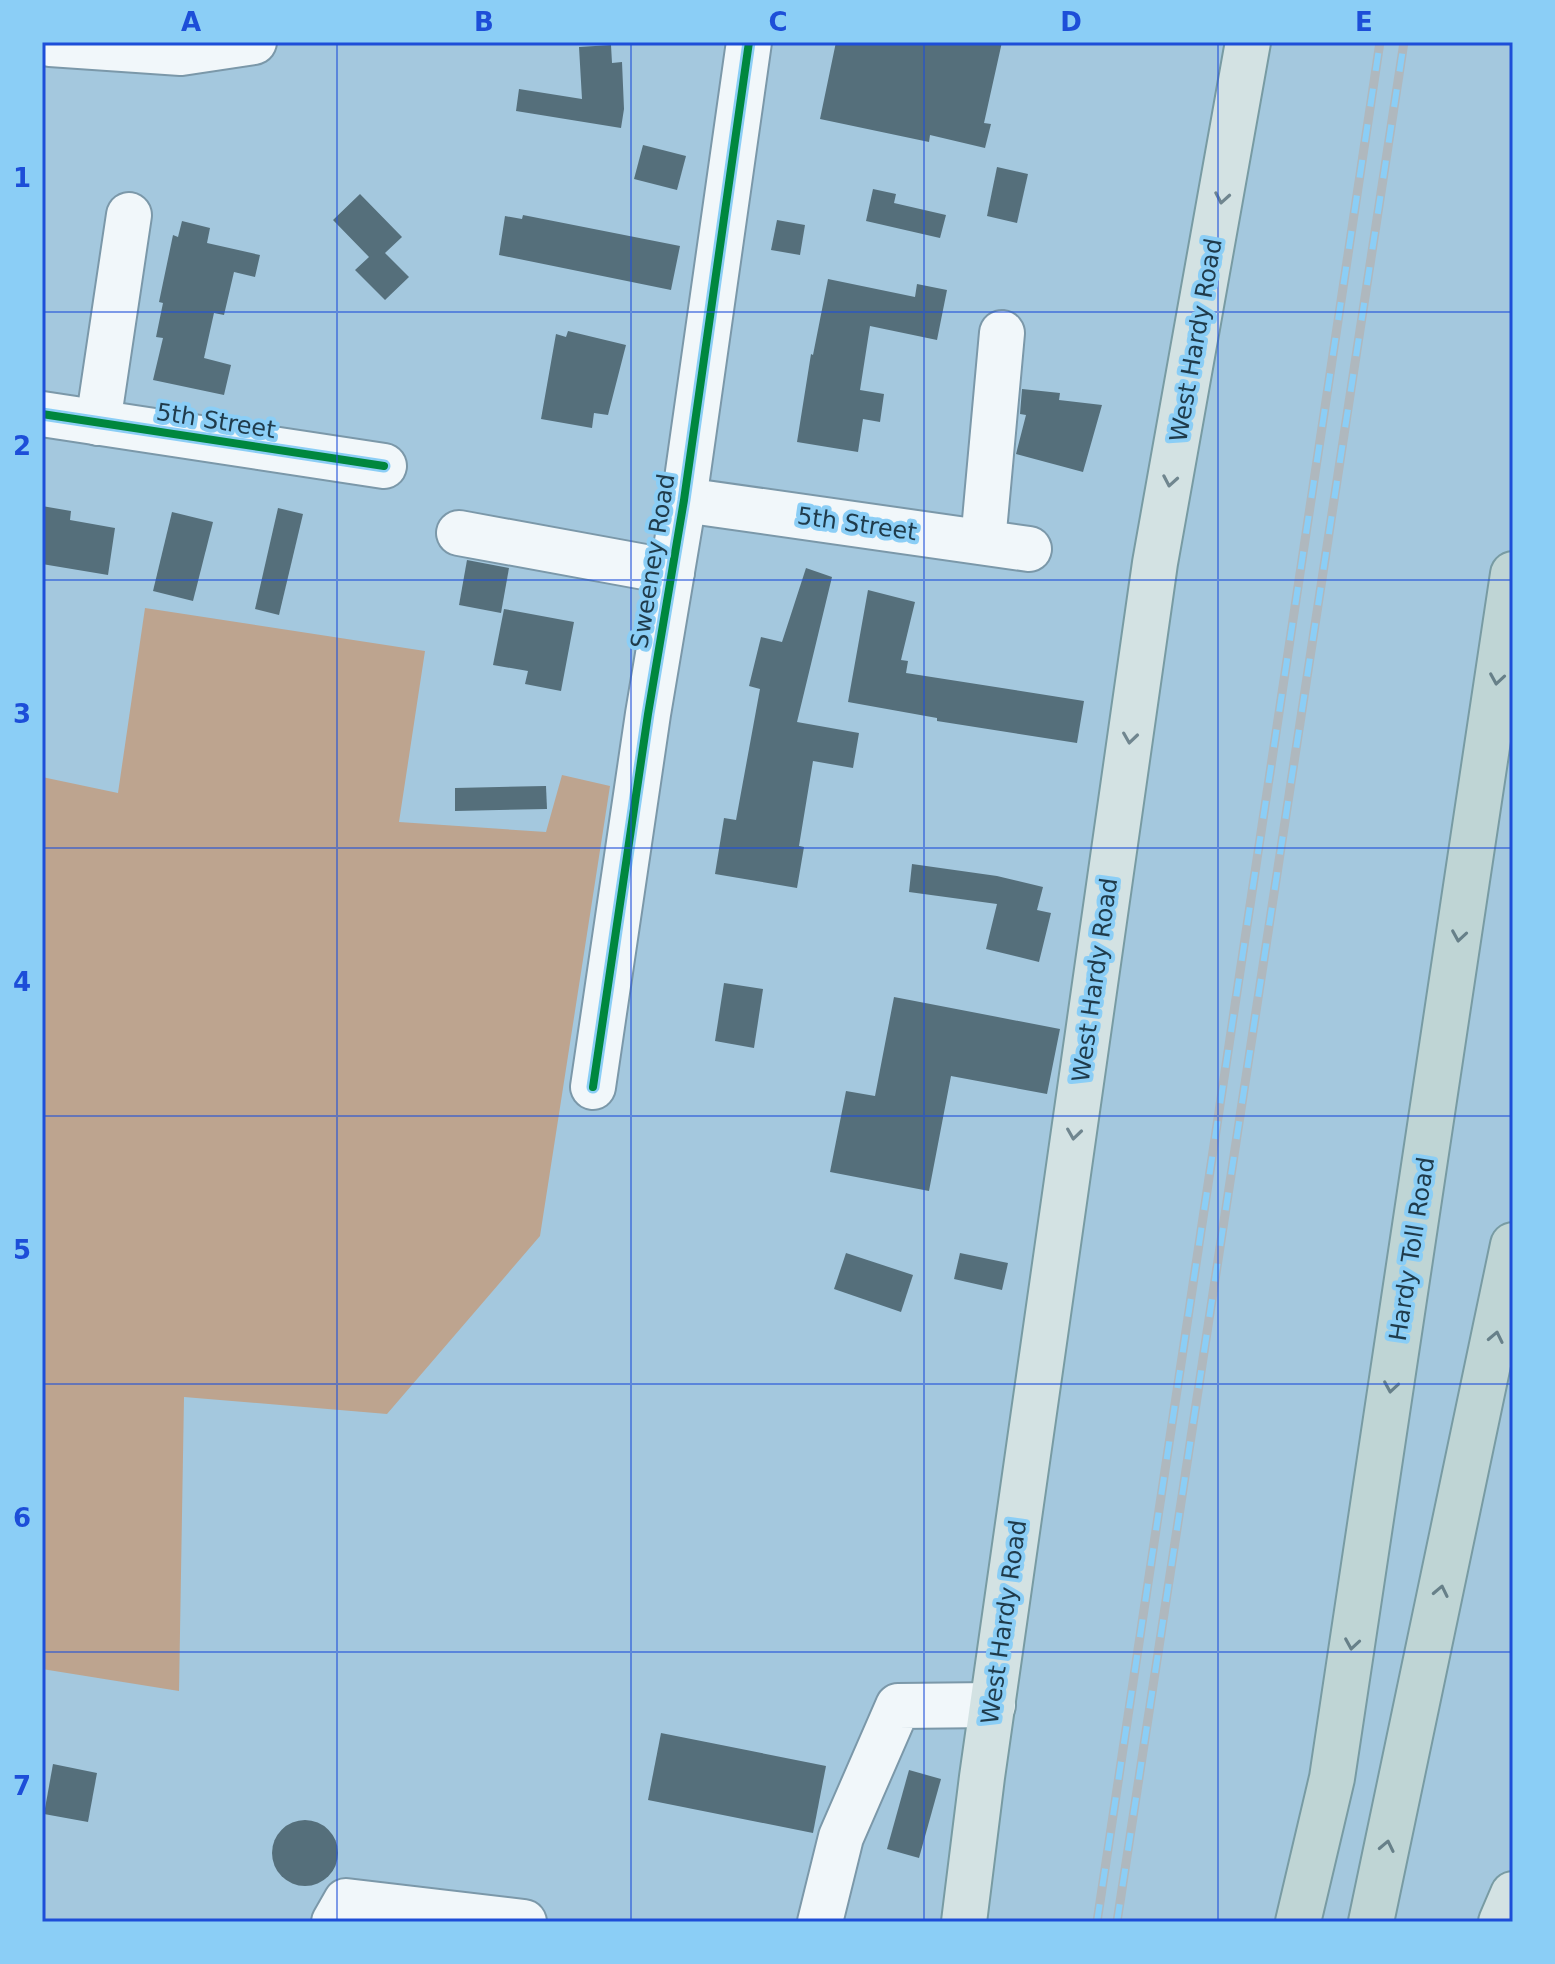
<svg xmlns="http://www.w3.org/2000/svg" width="1555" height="1964" viewBox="0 0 1555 1964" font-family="'DejaVu Sans',sans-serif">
	<rect width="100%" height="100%" fill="#a4c8de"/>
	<path fill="#bda48f" d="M 145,608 L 425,651 L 399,822 L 546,832 L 562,775 L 610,786 L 540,1236 L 387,1414 L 184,1397 L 179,1691 L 42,1669 L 42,777 L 118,793 Z"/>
	<g fill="#556f7b">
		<path d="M 836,42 L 1002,42 L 984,123 L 991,124 L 985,148 L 930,135 L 929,142 L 820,119 Z"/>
		<path d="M 611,45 L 612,63 L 622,62 L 624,109 L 621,128 L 516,111 L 519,89 L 582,99 L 579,47 Z"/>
		<path d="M 643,145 L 686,156 L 677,190 L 634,179 Z"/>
		<path d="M 997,167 L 1028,174 L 1017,223 L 987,216 Z"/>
		<path d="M 873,189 L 896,194 L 894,203 L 946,215 L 940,238 L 866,221 Z"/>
		<path d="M 360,194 L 402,237 L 385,253 L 409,277 L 385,300 L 355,270 L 369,257 L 333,220 Z"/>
		<path d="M 523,215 L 680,246 L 671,290 L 499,255 L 505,216 L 522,219 Z"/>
		<path d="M 777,220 L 805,225 L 800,255 L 771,250 Z"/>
		<path d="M 182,221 L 210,228 L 207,243 L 260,255 L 255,277 L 234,272 L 224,315 L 214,313 L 204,358 L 231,365 L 224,395 L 153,380 L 163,338 L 156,337 L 163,303 L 159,302 L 173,235 L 178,237 Z"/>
		<path d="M 828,279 L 915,297 L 917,284 L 947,290 L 937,340 L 870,326 L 860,390 L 884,394 L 880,422 L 863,419 L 858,452 L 797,442 L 811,354 L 813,355 Z"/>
		<path d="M 568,331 L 626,345 L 608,415 L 594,413 L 592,428 L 541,419 L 556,334 L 566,337 Z"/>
		<path d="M 1022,389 L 1060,393 L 1059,400 L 1102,405 L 1083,472 L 1016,454 L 1026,415 L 1020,414 Z"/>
		<path d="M 42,506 L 71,511 L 70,520 L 115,528 L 108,575 L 42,564 Z"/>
		<path d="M 278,508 L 303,514 L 279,615 L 255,609 Z"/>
		<path d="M 172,512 L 213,522 L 193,601 L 153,591 Z"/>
		<path d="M 467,560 L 509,568 L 501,613 L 459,605 Z"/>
		<path d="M 806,568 L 832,577 L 797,722 L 859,733 L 853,768 L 813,761 L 799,846 L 804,847 L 797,888 L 715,874 L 724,818 L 736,820 L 760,689 L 749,686 L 761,637 L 782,642 Z"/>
		<path d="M 868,590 L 915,602 L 901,660 L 908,661 L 906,673 L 1084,701 L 1077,743 L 937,721 L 937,718 L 848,702 Z"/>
		<path d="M 504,609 L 574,622 L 561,691 L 525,684 L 528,671 L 493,665 Z"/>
		<path d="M 546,786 L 547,809 L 455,811 L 455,788 Z"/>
		<path d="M 912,864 L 997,876 L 1043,887 L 1037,910 L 1051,913 L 1039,962 L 986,949 L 997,904 L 909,892 Z"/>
		<path d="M 724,983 L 763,989 L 754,1048 L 715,1041 Z"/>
		<path d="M 894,997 L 1060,1029 L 1047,1094 L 951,1076 L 929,1191 L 830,1172 L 846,1091 L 875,1096 Z"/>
		<path d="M 846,1253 L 913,1275 L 901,1312 L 834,1289 Z"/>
		<path d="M 960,1253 L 1008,1263 L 1002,1290 L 954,1279 Z"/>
		<path d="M 661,1733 L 826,1766 L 813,1833 L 648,1800 Z"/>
		<path d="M 53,1764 L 97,1773 L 88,1822 L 44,1814 Z"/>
		<path d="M 909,1770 L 941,1779 L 919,1858 L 887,1849 Z"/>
		<circle cx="305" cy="1853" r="33"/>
	</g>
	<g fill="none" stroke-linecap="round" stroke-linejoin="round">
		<defs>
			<g id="minor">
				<path d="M 50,44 L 181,53 L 254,42"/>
				<path d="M 42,414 L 384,466"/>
				<path d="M 98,423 L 129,215"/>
				<path d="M 684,500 L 1029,549"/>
				<path d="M 459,533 L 672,572"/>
				<path d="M 983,542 L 1002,333"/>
				<path d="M 593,1087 L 648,714 L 684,500 L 749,42"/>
				<path d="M 334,1922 L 346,1901 L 524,1922"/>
				<path d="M 820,1922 L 841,1837 L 898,1706 L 993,1705"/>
			</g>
			<g id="major">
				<path d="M 964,1922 L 982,1777 L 1155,563 L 1248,42"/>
				<path d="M 1501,1922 L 1513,1894"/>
			</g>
			<g id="highway">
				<path d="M 1298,1922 L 1332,1778 L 1513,574"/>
				<path d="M 1371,1922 L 1513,1245"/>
			</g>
		</defs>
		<use href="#minor" stroke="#7b98a9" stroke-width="48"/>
		<use href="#major" stroke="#789ba3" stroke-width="48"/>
		<use href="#highway" stroke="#789ba3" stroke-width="48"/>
		<use href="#minor" stroke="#f1f7fa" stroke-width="44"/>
		<use href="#major" stroke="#d3e2e3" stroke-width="44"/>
		<use href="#highway" stroke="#bfd5d5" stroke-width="44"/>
		<defs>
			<g id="rail">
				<path d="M 1097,1922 L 1380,42"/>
				<path d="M 1117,1922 L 1404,42"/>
			</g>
		</defs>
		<use href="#rail" stroke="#afb8be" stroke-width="9"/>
		<use href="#rail" stroke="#8bcef6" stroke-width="6" stroke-dasharray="18" stroke-linecap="butt"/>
		<defs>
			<g id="cycleway">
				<path d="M 42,414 L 384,466"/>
				<path d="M 593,1087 L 648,714 L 684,500 L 749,42"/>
			</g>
		</defs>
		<use href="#cycleway" stroke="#8bcef6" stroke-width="13"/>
		<use href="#cycleway" stroke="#00873e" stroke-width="8"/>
	</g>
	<defs><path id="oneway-chevron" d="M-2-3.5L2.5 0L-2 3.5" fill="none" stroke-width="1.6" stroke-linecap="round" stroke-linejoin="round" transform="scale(2)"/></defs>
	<g stroke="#70868f">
		<use href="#oneway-chevron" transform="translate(1222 198) rotate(100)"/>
		<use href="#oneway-chevron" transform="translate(1170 481) rotate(100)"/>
		<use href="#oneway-chevron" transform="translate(1130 738) rotate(98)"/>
		<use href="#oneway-chevron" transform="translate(1074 1134) rotate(98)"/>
	</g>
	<g stroke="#678089">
		<use href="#oneway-chevron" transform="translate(1497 679) rotate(99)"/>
		<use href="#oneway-chevron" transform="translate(1459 936) rotate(99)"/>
		<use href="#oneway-chevron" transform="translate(1496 1337) rotate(-78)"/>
		<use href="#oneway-chevron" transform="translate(1391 1387) rotate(99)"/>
		<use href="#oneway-chevron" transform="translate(1441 1591) rotate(-78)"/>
		<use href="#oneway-chevron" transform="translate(1352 1644) rotate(99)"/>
		<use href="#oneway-chevron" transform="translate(1387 1846) rotate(-78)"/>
	</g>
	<path fill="none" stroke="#1d4ed8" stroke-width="2" stroke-opacity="0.55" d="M 337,42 L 337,1922M 631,42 L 631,1922M 924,42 L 924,1922M 1218,42 L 1218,1922M 42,312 L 1513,312M 42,580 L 1513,580M 42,848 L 1513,848M 42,1116 L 1513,1116M 42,1384 L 1513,1384M 42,1652 L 1513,1652"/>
	<g text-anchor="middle" stroke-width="8" stroke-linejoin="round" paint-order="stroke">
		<g font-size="24" fill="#1f3b4b" stroke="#8bcef6">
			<text transform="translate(1196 340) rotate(-80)" y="8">West Hardy Road</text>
			<text transform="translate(216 421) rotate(9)" y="8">5th Street</text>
			<text transform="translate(857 524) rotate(8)" y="8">5th Street</text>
			<text transform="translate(653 561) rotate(-81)" y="8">Sweeney Road</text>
			<text transform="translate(1095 980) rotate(-82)" y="8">West Hardy Road</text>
			<text transform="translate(1412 1249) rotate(-81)" y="8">Hardy Toll Road</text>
			<text transform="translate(1004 1622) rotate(-82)" y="8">West Hardy Road</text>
		</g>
	</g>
	<rect width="1555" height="1964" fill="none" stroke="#8bcef6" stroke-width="88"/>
	<rect x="44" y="44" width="1467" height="1876" fill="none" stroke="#1d4ed8" stroke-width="3"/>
	<g font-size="26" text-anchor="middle" font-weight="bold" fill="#1d4ed8">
		<text x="191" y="31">A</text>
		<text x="484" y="31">B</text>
		<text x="778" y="31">C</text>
		<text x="1071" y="31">D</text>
		<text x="1364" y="31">E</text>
		<text x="22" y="187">1</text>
		<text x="22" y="455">2</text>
		<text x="22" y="723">3</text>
		<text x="22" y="991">4</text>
		<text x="22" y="1259">5</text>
		<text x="22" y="1527">6</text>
		<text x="22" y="1795">7</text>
	</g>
</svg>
